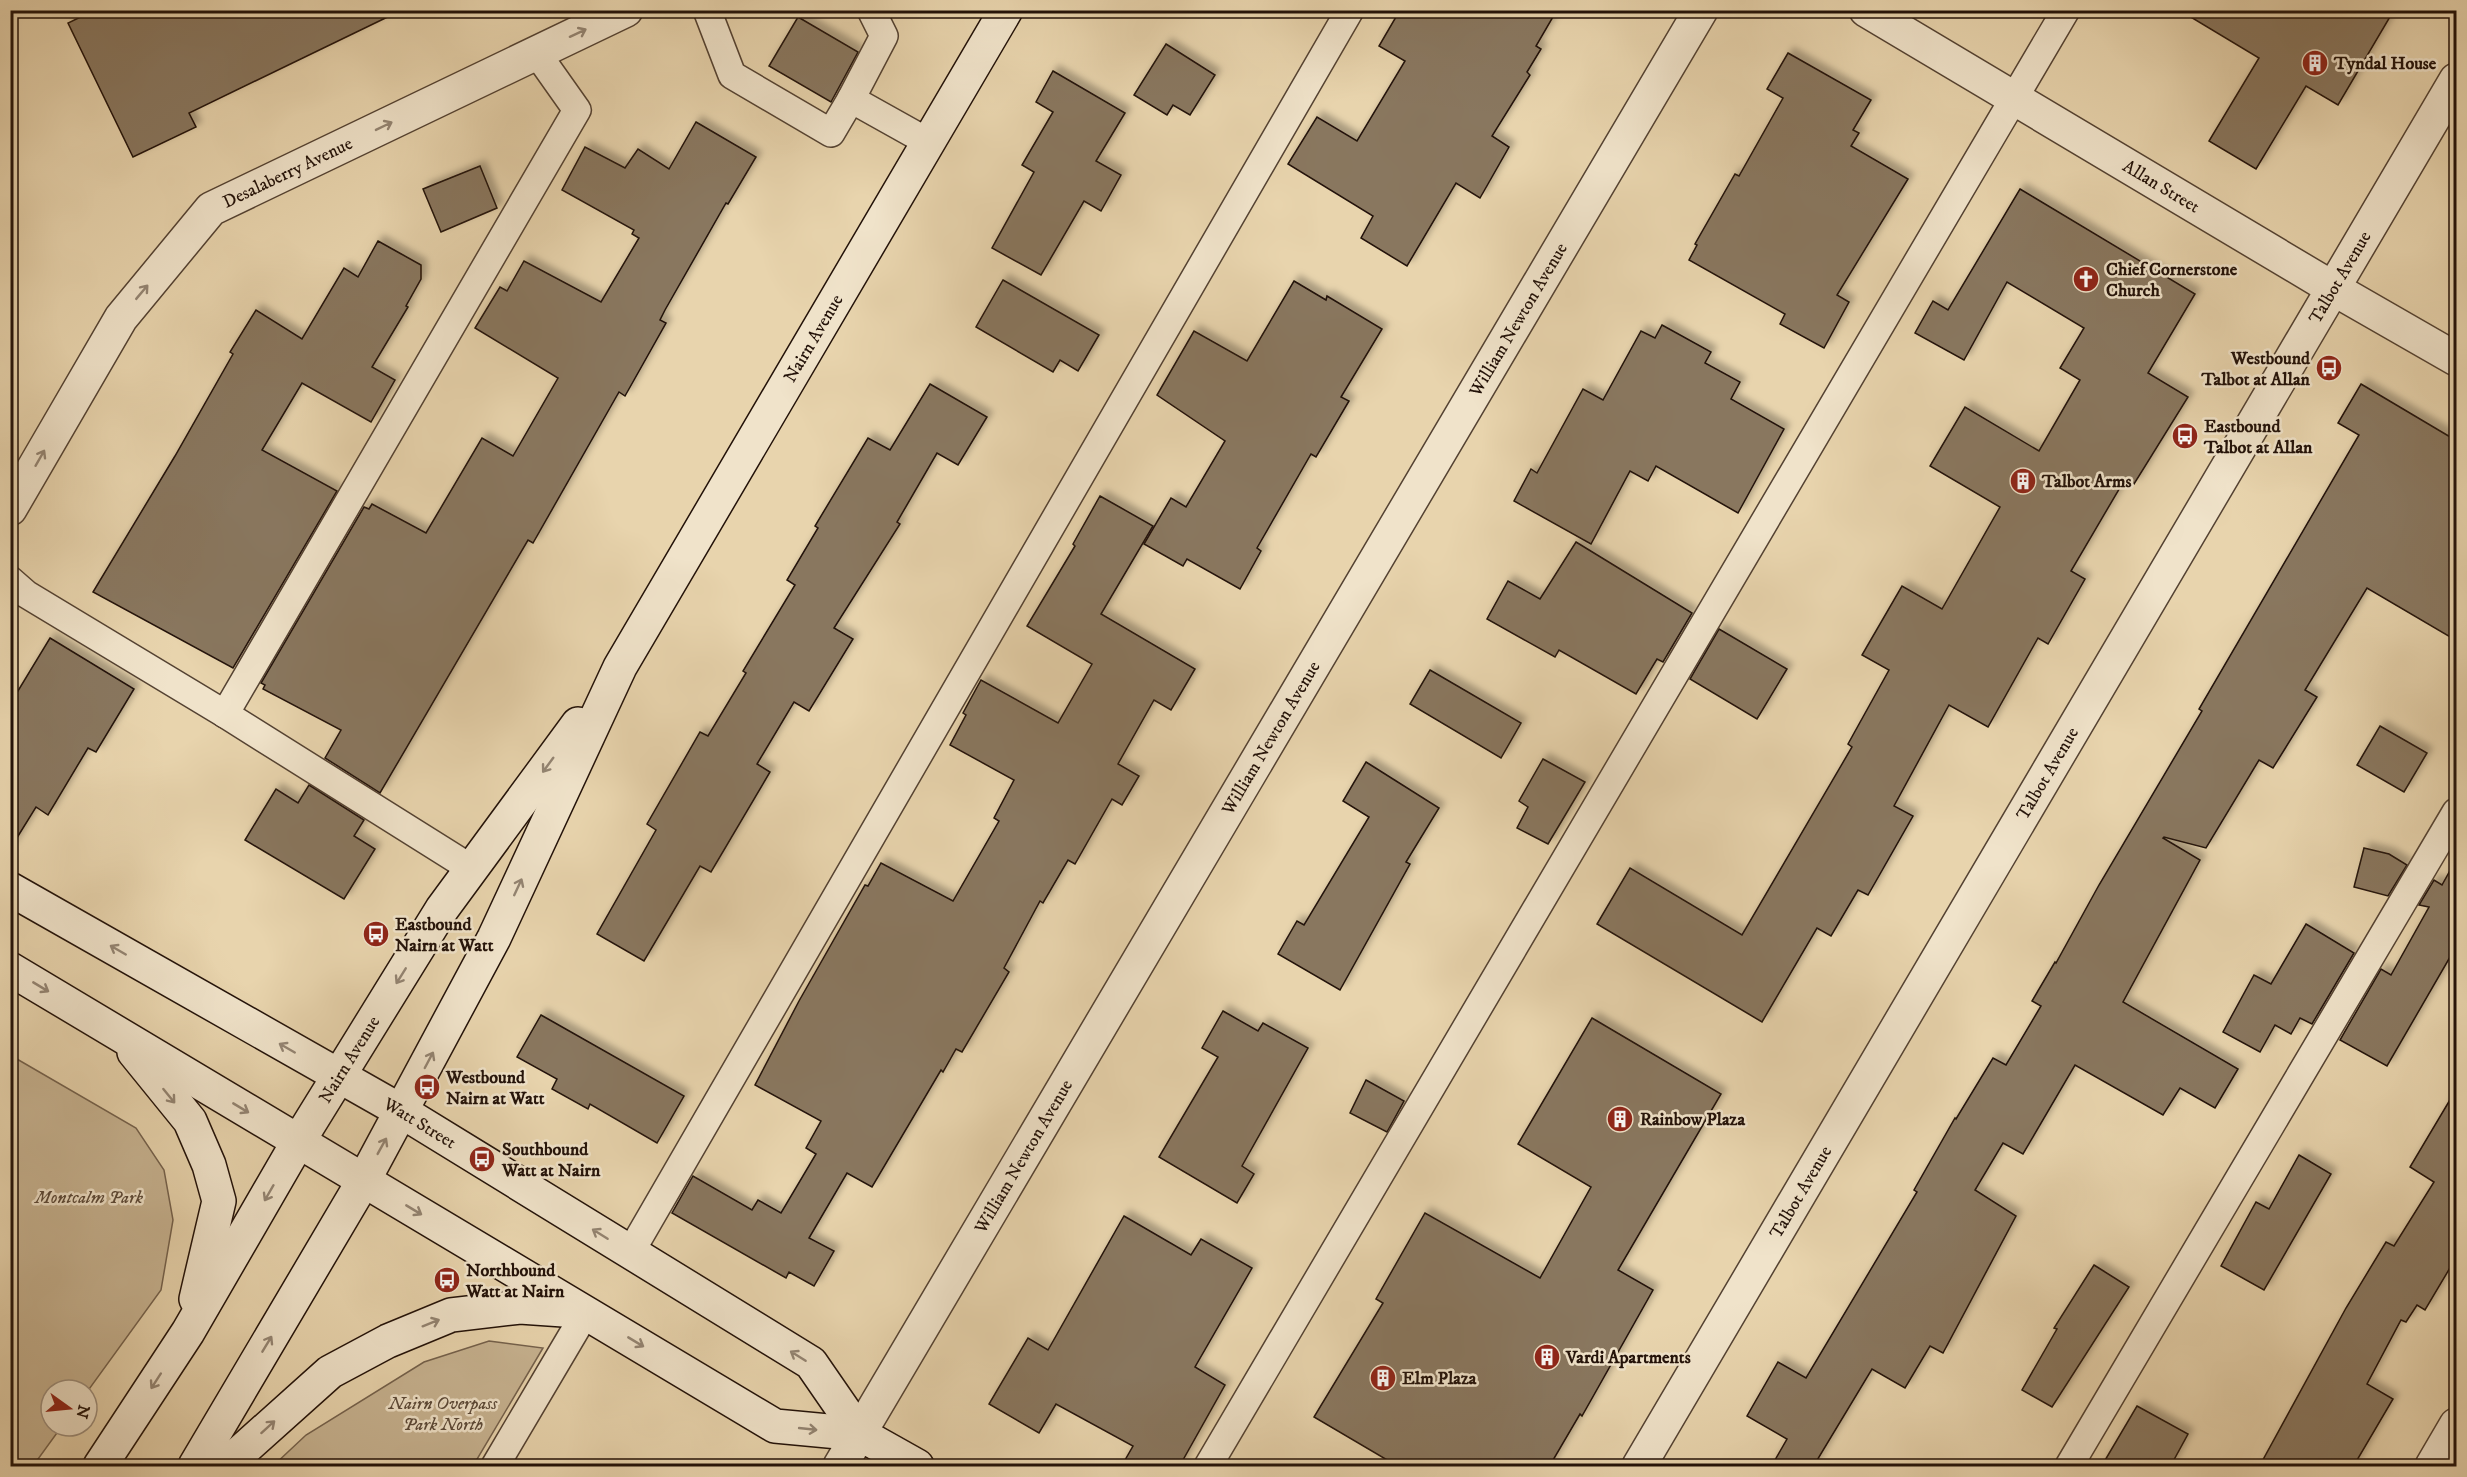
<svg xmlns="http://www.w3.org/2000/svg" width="2467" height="1477" viewBox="0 0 2467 1477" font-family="'IM FELL DW Pica',serif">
	<defs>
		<filter id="shadow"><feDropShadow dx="5.5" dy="-5.5" stdDeviation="3" flood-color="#0004"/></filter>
	</defs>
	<rect width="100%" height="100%" fill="#e8d4ad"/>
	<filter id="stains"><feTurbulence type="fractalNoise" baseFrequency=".00333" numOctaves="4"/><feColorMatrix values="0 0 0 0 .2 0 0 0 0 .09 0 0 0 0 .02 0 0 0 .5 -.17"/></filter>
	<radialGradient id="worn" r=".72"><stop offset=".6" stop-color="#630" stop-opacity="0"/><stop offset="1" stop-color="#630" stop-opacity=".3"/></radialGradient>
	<g fill="#c7b391" stroke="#75624d" stroke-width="1.5">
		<path d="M 10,1055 L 136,1128 L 164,1170 L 173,1220 L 161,1290 L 87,1392 L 87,1390 L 51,1390 L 51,1426 L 62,1426 L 33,1466 L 11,1466 Z"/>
		<path d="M 489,1341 L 543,1348 L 473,1466 L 273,1466 L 306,1435 L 424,1362 Z"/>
	</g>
	<g fill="#89775e" stroke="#231209" stroke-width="1.5" filter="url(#shadow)">
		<path d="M 95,10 L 402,10 L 189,113 L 196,127 L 133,157 L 68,23 Z"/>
		<path d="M 1400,10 L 1557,10 L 1536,46 L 1541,49 L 1527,72 L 1530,75 L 1492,136 L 1509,147 L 1480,198 L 1456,183 L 1407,266 L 1361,238 L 1373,216 L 1288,164 L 1317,117 L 1357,141 L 1405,61 L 1379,46 Z"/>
		<path d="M 2179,10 L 2394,10 L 2338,105 L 2306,86 L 2256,169 L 2209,141 L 2259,58 Z"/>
		<path d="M 798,17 L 858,52 L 831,102 L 769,66 Z"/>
		<path d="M 1166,44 L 1215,75 L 1190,115 L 1173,105 L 1167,115 L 1134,95 Z"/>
		<path d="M 1788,53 L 1871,100 L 1853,130 L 1859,133 L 1851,146 L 1908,179 L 1837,295 L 1849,302 L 1824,348 L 1780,324 L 1785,314 L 1689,260 L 1697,245 L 1695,244 L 1735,174 L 1739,176 L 1783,98 L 1767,89 Z"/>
		<path d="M 1053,71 L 1125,113 L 1096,161 L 1121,175 L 1101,211 L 1084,201 L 1041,275 L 992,248 L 1034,172 L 1022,165 L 1053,112 L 1036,102 Z"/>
		<path d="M 696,122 L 756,157 L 728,204 L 726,203 L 665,310 L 660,320 L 666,323 L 625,396 L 619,392 L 533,543 L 528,540 L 380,793 L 325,758 L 341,730 L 263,689 L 265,685 L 261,683 L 364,507 L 369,509 L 372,504 L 426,533 L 482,438 L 513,456 L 558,378 L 475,328 L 500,287 L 507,291 L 524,261 L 601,302 L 639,238 L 632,234 L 634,230 L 562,190 L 585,147 L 625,168 L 638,149 L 669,169 Z"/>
		<path d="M 480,166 L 497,208 L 441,232 L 423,189 Z"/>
		<path d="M 2020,189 L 2195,294 L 2148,373 L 2188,397 L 2134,484 L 2125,479 L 2071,571 L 2085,579 L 2048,644 L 2038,638 L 1988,727 L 1949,705 L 1894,806 L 1913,816 L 1868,895 L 1858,890 L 1831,936 L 1817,928 L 1762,1022 L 1597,924 L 1630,868 L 1742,935 L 1852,747 L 1848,744 L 1889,670 L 1862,655 L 1902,586 L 1942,609 L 2000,507 L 1930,466 L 1965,407 L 2039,451 L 2080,380 L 2060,368 L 2084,328 L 2007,282 L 1964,360 L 1915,333 L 1933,301 L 1948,310 Z"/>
		<path d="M 378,241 L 421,265 L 421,279 L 406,306 L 408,307 L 372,367 L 395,380 L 371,422 L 302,383 L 262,450 L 337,491 L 233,668 L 93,592 L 175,456 L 233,354 L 230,352 L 256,310 L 302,339 L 344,268 L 358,277 Z"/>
		<path d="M 1003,280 L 1099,335 L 1078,371 L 1060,360 L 1053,372 L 976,327 Z"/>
		<path d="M 1294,281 L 1326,300 L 1327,296 L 1382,329 L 1341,397 L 1349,401 L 1316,457 L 1311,454 L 1257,548 L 1261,551 L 1240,589 L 1187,559 L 1183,566 L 1144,544 L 1171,498 L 1186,507 L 1225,441 L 1157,395 L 1194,331 L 1247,361 Z"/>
		<path d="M 1662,325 L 1711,352 L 1705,363 L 1740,382 L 1731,399 L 1784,429 L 1738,513 L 1656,466 L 1648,481 L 1630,471 L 1591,544 L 1514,501 L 1531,469 L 1537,473 L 1583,389 L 1603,400 L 1641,331 L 1655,338 Z"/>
		<path d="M 930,384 L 987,417 L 958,465 L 937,453 L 897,522 L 900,524 L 834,628 L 853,639 L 809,711 L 794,702 L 757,764 L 770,772 L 711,872 L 700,866 L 644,961 L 597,934 L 656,830 L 647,824 L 700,732 L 708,736 L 746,673 L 743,671 L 795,585 L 787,580 L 818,528 L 815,526 L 868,438 L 890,450 Z"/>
		<path d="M 2361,384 L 2457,441 L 2457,641 L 2367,588 L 2305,690 L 2317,697 L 2273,768 L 2259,760 L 2206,848 L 2164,837 L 2163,838 L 2200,860 L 2123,1002 L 2238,1069 L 2215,1108 L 2180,1088 L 2163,1115 L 2075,1065 L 2023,1154 L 2003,1143 L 1975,1190 L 2016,1216 L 1943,1353 L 1930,1346 L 1905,1388 L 1872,1369 L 1813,1467 L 1771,1467 L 1787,1439 L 1747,1416 L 1778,1362 L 1806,1378 L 1917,1192 L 1914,1190 L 1955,1118 L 1956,1119 L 1993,1058 L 2006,1065 L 2041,1006 L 2032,1001 L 2055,962 L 2056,963 L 2099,885 L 2202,711 L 2199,709 L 2359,435 L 2338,423 Z"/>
		<path d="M 1100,496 L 1153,526 L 1101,614 L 1195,669 L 1171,710 L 1154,700 L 1118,764 L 1139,776 L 1122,805 L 1112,799 L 1075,864 L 1068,860 L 1043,903 L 1040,901 L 1004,968 L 1009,972 L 962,1052 L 956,1049 L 943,1072 L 941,1070 L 872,1187 L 847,1173 L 809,1238 L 834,1251 L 814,1286 L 789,1272 L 786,1278 L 672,1213 L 693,1176 L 752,1210 L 758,1200 L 781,1213 L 816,1154 L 806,1148 L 821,1121 L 755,1085 L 799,1001 L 865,885 L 868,886 L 881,863 L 953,901 L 999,821 L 994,818 L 1014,780 L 950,745 L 966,715 L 963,713 L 981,680 L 1058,723 L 1092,664 L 1027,626 L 1075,546 L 1073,544 Z"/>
		<path d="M 1576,542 L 1692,613 L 1663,662 L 1657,659 L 1636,694 L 1559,650 L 1555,657 L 1487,619 L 1508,581 L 1540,599 Z"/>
		<path d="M 1719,629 L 1787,669 L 1757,719 L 1690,679 Z"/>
		<path d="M 50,638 L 134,689 L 96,752 L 88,748 L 48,815 L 36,807 L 10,849 L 10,704 Z"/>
		<path d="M 1430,670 L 1521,723 L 1501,758 L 1410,704 Z"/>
		<path d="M 2380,726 L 2427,753 L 2404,792 L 2357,765 Z"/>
		<path d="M 1543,759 L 1585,782 L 1548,844 L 1517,828 L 1528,807 L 1519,801 Z"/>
		<path d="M 1366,762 L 1439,808 L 1406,862 L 1410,864 L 1340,990 L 1278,954 L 1297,921 L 1304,925 L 1369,817 L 1343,801 Z"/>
		<path d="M 309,785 L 364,820 L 354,836 L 375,849 L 344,899 L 245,840 L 276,789 L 298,803 Z"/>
		<path d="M 2364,848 L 2389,854 L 2407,865 L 2388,896 L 2354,887 Z"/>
		<path d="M 2457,858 L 2457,945 L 2387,1066 L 2340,1040 L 2381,969 L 2391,975 L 2429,907 L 2419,905 L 2434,880 L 2442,885 Z"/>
		<path d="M 2306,924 L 2354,953 L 2312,1024 L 2300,1018 L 2291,1034 L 2275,1025 L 2260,1052 L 2223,1032 L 2254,975 L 2271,984 Z"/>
		<path d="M 1223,1011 L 1258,1031 L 1263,1023 L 1308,1048 L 1242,1166 L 1254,1174 L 1237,1203 L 1159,1157 L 1218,1057 L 1202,1048 Z"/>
		<path d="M 541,1015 L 684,1096 L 657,1143 L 590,1104 L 588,1109 L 552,1089 L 557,1079 L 517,1057 Z"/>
		<path d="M 1592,1018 L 1721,1094 L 1618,1270 L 1653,1290 L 1582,1416 L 1580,1414 L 1549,1467 L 1399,1467 L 1314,1417 L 1383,1303 L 1376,1299 L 1425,1213 L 1540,1278 L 1591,1187 L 1518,1144 Z"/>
		<path d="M 1366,1080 L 1404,1101 L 1387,1132 L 1350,1113 Z"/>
		<path d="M 2457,1088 L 2457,1256 L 2425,1310 L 2417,1305 L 2406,1322 L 2401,1320 L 2367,1384 L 2393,1399 L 2353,1467 L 2259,1467 L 2346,1308 L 2386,1242 L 2394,1246 L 2434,1182 L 2410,1167 Z"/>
		<path d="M 2299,1155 L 2331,1174 L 2264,1290 L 2221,1266 L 2256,1202 L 2269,1209 Z"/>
		<path d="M 1124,1216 L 1191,1255 L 1201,1239 L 1252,1268 L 1195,1367 L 1225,1385 L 1179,1467 L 1121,1467 L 1133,1446 L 1056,1404 L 1039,1433 L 989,1404 L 1028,1338 L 1048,1350 Z"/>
		<path d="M 2094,1265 L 2129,1287 L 2052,1407 L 2022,1390 L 2057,1329 L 2054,1328 Z"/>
		<path d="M 2137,1406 L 2188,1434 L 2170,1467 L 2101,1467 Z"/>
	</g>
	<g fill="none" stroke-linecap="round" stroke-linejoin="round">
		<defs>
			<g id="service">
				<path d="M 707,10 L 732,75 L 831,133 L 851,99 L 928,142"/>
				<path d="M 851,99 L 884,36 L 871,10"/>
				<path d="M 10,580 L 26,594 L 225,714 L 472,869"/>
				<path d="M 225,714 L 577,110 L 536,52"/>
				<path d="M 630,1253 L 1350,10"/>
				<path d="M 495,1466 L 586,1312"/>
				<path d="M 1208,1466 L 2066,10"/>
				<path d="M 2069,1466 L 2456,812"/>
			</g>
			<g id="minor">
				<path id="s1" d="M 1866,10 L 2334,289 L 2456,359"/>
				<path id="s2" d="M 10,509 L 121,318 L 211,209 L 626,10"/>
				<path id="s3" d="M 840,1466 L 1701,10"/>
				<path d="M 2432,1466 L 2456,1425"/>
			</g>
			<g id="tertiary">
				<path id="s4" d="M 1639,1466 L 2456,80"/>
			</g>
			<g id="secondary">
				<path id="s5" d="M 10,889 L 401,1111 L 811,1363 L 860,1434"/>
				<path d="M 10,969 L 775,1426 L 860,1434 L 917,1466"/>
				<path d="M 134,1052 L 190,1121 L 209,1165 L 219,1201 L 196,1299"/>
				<path id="s6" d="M 100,1466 L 188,1332 L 298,1142 L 442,909 L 578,724"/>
				<path id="s7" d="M 195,1466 L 364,1180 L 494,938 L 620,667 L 1006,10"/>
				<path d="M 225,1466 L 330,1372 L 388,1341 L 451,1315 L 520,1307 L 578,1311"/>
			</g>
		</defs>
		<use href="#service" stroke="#544232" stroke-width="30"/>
		<use href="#minor" stroke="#544232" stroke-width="36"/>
		<use href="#tertiary" stroke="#544232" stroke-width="36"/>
		<use href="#secondary" stroke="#231209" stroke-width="36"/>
		<use href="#service" stroke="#f0e3ca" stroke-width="27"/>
		<use href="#minor" stroke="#f0e3ca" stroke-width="33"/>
		<use href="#tertiary" stroke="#f0e3ca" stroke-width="33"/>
		<use href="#secondary" stroke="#f0e3ca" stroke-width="33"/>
	</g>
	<defs><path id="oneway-shaft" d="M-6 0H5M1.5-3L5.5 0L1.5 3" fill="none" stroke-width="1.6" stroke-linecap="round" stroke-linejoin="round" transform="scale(1.5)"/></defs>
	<g stroke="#948573">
		<use href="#oneway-shaft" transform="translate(578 33) rotate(-25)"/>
		<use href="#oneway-shaft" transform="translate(384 126) rotate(-26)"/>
		<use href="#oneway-shaft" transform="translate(142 292) rotate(-50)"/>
		<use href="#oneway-shaft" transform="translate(40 458) rotate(-60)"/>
		<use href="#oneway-shaft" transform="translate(548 765) rotate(126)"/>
		<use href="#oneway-shaft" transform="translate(518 887) rotate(-65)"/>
		<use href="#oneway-shaft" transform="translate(118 950) rotate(-150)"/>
		<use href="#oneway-shaft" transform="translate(401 976) rotate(122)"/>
		<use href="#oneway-shaft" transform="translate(41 987) rotate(31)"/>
		<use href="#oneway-shaft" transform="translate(287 1048) rotate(-150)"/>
		<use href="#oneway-shaft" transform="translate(429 1060) rotate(-62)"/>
		<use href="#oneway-shaft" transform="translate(169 1096) rotate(51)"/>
		<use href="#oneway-shaft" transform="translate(241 1108) rotate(31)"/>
		<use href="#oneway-shaft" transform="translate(382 1146) rotate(-61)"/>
		<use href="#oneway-shaft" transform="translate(269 1193) rotate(120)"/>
		<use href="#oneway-shaft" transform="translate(414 1210) rotate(31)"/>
		<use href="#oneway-shaft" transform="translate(600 1234) rotate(-148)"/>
		<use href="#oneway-shaft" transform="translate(431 1323) rotate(-22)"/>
		<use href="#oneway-shaft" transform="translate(636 1342) rotate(31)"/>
		<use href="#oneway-shaft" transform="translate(267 1344) rotate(-59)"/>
		<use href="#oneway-shaft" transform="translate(798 1356) rotate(-148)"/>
		<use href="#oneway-shaft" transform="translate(156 1381) rotate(123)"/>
		<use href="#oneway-shaft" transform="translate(268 1427) rotate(-42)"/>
		<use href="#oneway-shaft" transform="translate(808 1429) rotate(6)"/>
	</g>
	<defs>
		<symbol id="building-disc" viewBox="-11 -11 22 22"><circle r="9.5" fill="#8f2418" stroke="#f0e3ca"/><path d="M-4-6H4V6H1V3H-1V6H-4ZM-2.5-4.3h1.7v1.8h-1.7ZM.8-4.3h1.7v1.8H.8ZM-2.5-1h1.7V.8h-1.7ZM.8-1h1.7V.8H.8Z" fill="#fff"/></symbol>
		<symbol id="church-disc" viewBox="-11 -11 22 22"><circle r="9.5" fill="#8f2418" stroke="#f0e3ca"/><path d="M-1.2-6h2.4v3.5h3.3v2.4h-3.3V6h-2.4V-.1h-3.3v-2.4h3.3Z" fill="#fff"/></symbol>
		<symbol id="bus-disc" viewBox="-11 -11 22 22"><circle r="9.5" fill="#8f2418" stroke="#f0e3ca"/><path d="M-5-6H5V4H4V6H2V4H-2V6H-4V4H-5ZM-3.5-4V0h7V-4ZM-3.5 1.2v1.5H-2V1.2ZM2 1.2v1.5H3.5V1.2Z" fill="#fff"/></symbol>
	</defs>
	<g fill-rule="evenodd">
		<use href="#building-disc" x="2300" y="48" width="30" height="30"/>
		<use href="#church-disc" x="2071" y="264" width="30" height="30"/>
		<use href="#bus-disc" x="2314" y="353" width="30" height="30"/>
		<use href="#bus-disc" x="2170" y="421" width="30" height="30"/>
		<use href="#building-disc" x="2008" y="466" width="30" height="30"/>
		<use href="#bus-disc" x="361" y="919" width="30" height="30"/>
		<use href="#bus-disc" x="412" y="1072" width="30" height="30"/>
		<use href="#building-disc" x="1605" y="1104" width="30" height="30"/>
		<use href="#bus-disc" x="467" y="1144" width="30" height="30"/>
		<use href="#bus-disc" x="432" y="1265" width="30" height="30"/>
		<use href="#building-disc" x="1532" y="1342" width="30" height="30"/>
		<use href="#building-disc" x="1368" y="1363" width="30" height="30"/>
	</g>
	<g text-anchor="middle" stroke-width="5" stroke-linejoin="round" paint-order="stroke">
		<g font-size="18" font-weight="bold" fill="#231209" stroke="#f0e3ca" text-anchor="start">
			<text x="2334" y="69">Tyndal House</text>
			<text x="2106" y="275">Chief Cornerstone<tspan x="2106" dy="21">Church</tspan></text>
			<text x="2310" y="364" text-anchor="end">Westbound<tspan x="2310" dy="21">Talbot at Allan</tspan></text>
			<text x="2204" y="432">Eastbound<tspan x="2204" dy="21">Talbot at Allan</tspan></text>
			<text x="2042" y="487">Talbot Arms</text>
			<text x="395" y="930">Eastbound<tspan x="395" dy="21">Nairn at Watt</tspan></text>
			<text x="446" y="1083">Westbound<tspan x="446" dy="21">Nairn at Watt</tspan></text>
			<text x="1640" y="1125">Rainbow Plaza</text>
			<text x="502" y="1155">Southbound<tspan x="502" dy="21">Watt at Nairn</tspan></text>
			<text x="466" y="1276">Northbound<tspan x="466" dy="21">Watt at Nairn</tspan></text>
			<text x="1566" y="1363">Vardi Apartments</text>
			<text x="1402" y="1384">Elm Plaza</text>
		</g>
		<g font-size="18" fill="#231209" stroke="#f0e3ca">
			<text dy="6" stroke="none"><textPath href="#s2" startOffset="447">Desalaberry Avenue</textPath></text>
			<text dy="6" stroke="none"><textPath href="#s1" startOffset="344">Allan Street</textPath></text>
			<text dy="6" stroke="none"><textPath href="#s4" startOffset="1380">Talbot Avenue</textPath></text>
			<text dy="6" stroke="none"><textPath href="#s3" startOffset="1332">William Newton Avenue</textPath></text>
			<text dy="6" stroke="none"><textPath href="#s7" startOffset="1287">Nairn Avenue</textPath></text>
			<text dy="6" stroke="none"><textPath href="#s3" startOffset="846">William Newton Avenue</textPath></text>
			<text dy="6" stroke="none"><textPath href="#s4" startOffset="804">Talbot Avenue</textPath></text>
			<text dy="6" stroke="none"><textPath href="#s6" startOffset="477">Nairn Avenue</textPath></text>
			<text dy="6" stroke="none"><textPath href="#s5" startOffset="472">Watt Street</textPath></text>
			<text dy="6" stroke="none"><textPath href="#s3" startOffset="360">William Newton Avenue</textPath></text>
			<text dy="6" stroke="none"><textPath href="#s4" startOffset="318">Talbot Avenue</textPath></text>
		</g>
		<g font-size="18" font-style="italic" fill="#5c4a39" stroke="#f0e3ca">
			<text x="89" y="1203">Montcalm Park</text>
			<text x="443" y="1409">Nairn Overpass<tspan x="443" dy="21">Park North</tspan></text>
		</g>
	</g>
	<rect width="2467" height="1477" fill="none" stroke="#e8d4ad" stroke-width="36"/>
	<rect x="12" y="12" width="2443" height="1453" fill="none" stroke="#231209" stroke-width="3"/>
	<rect x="18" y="18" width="2431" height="1441" fill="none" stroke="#231209" stroke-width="1.5"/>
	<g transform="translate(69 1408) rotate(105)"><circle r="28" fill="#f0e3ca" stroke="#9e8f7d" stroke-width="1.5"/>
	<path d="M0-4.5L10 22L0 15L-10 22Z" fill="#8f2418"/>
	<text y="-9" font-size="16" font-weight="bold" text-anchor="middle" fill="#231209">N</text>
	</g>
	<rect width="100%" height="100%" filter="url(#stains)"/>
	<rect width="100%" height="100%" fill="url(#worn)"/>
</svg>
